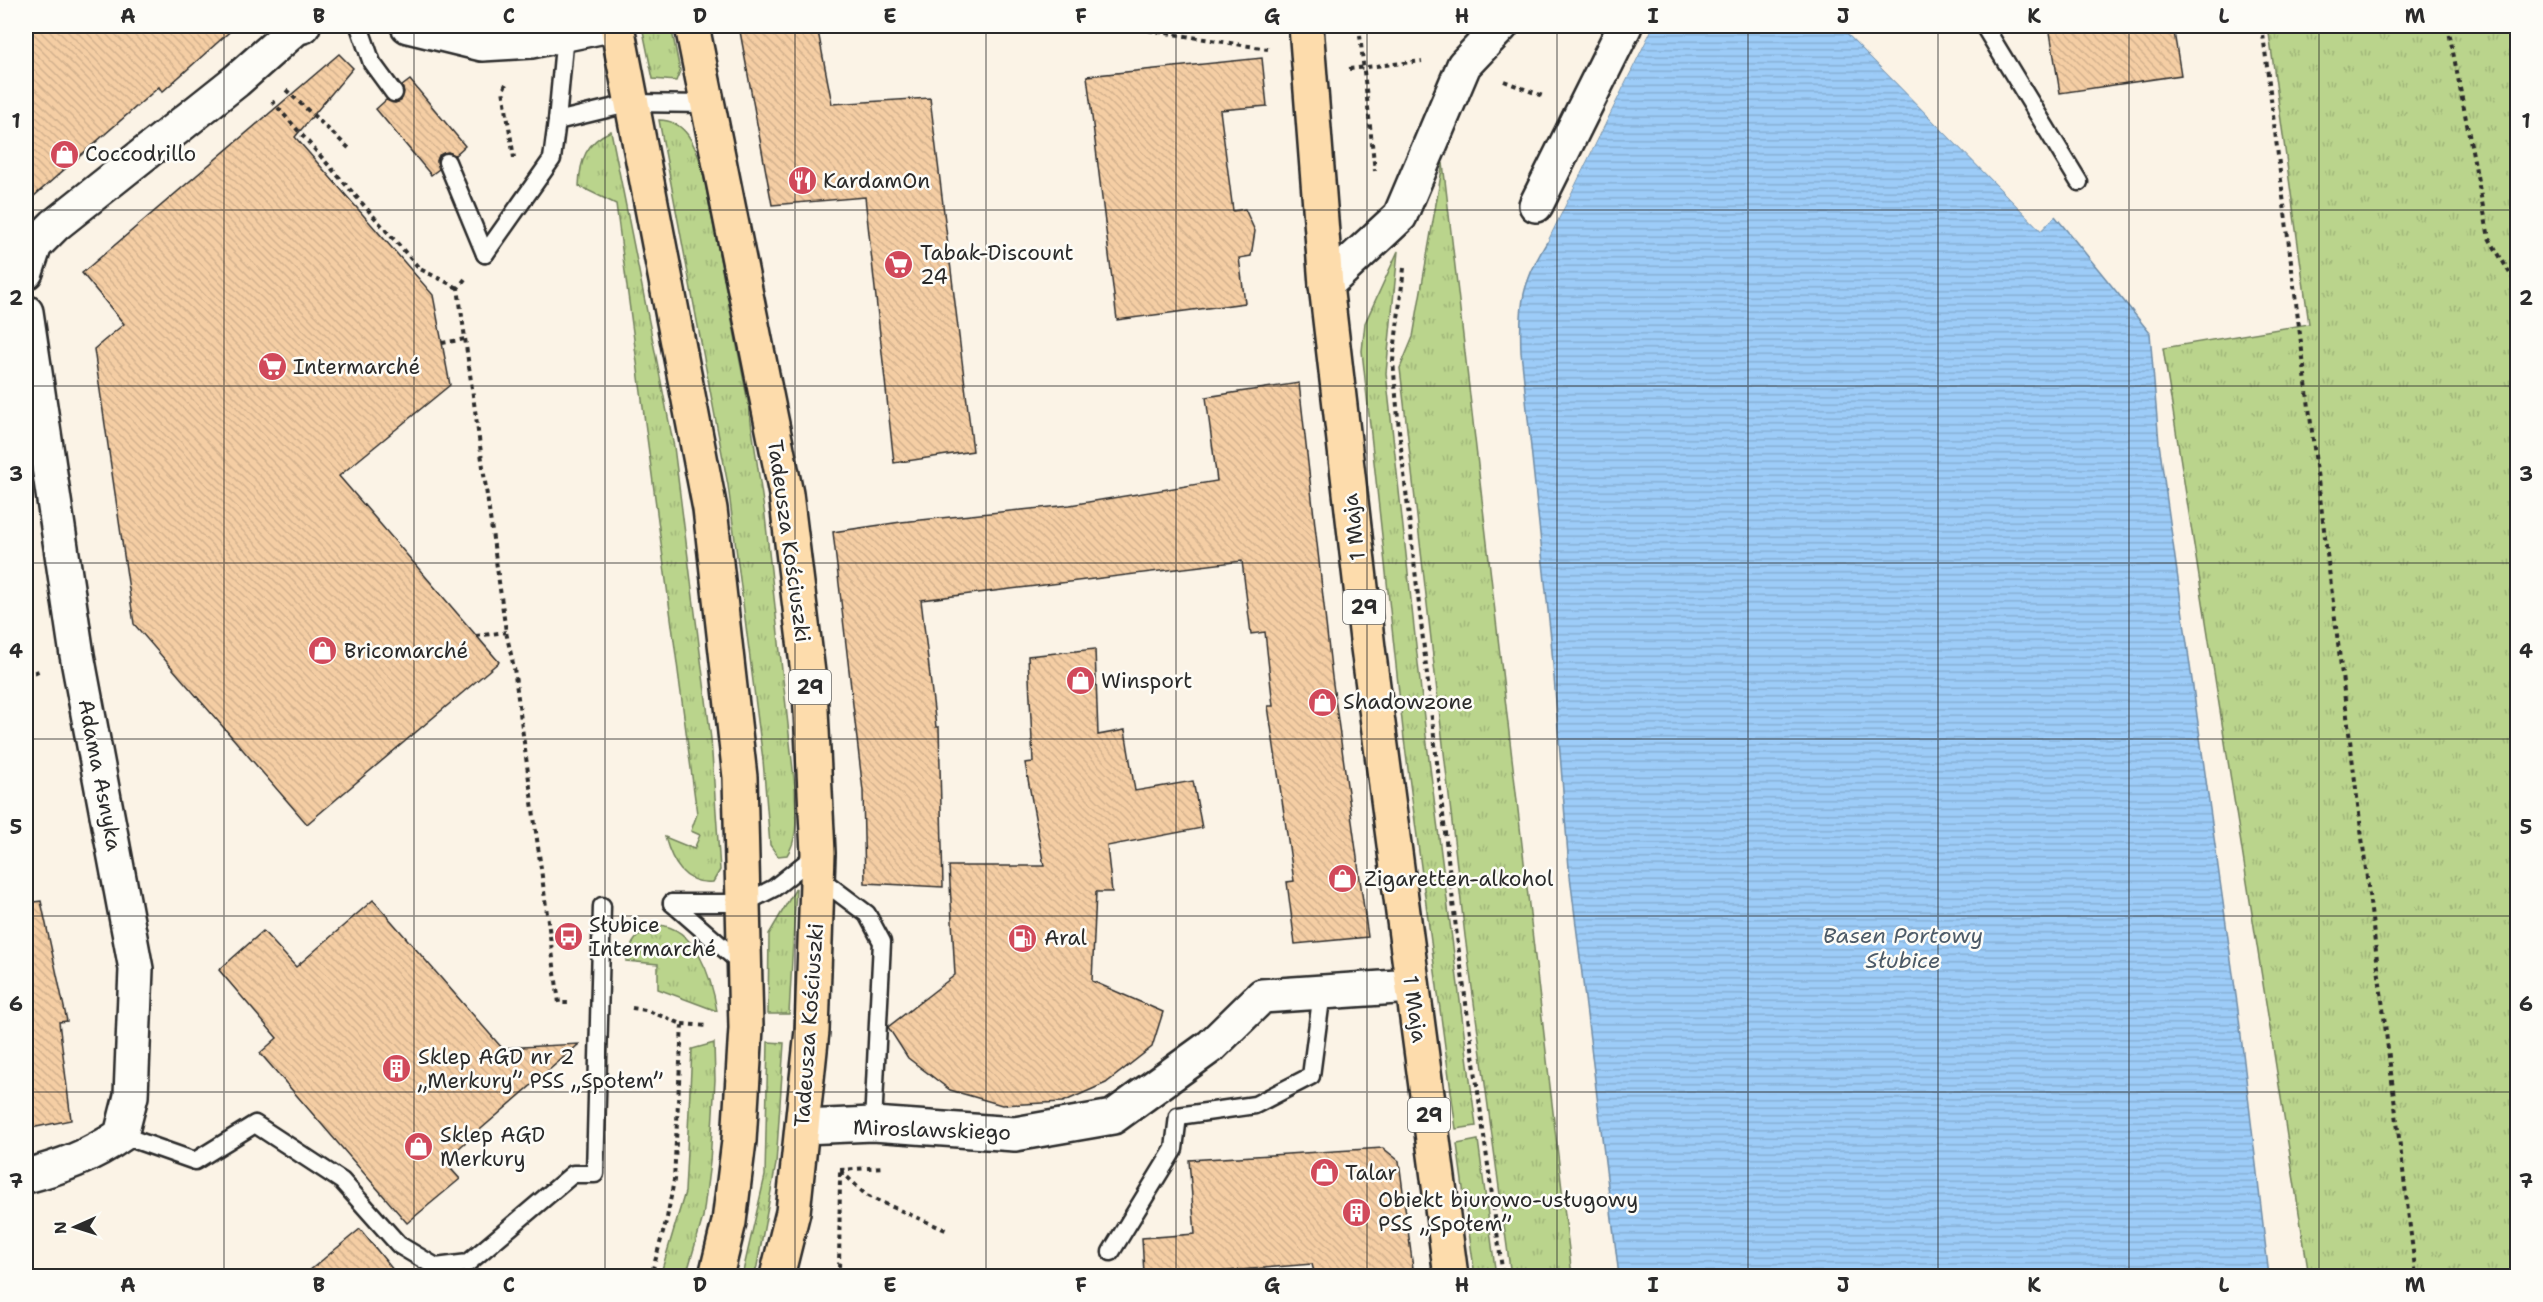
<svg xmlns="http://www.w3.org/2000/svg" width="2543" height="1302" viewBox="0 0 2543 1302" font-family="'Shantell Sans',sans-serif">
	<defs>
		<pattern id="grass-tufts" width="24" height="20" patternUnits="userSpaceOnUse" patternTransform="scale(1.5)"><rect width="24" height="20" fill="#bad48c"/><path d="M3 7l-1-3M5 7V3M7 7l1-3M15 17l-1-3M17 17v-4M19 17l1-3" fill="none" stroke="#a0b679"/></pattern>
		<pattern id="water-rules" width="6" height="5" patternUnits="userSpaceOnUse" patternTransform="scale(1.5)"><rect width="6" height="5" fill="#9dccf8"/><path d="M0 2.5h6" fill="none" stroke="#87afd5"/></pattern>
		<pattern id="building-back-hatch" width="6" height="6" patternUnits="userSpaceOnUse" patternTransform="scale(1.5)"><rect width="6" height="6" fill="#f5cea4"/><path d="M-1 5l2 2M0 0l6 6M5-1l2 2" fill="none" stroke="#d2b18d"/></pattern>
	</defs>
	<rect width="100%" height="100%" fill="#fbf3e6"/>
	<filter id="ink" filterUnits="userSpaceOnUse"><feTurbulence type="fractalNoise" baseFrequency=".0167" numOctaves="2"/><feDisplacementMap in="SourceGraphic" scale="12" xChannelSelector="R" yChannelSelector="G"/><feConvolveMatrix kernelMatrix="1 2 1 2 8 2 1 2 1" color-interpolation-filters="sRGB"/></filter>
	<g filter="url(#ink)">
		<g fill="url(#grass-tufts)" stroke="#72805c" stroke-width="1.5">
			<path d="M 642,26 L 671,26 L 680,71 L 676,81 L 653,79 Z"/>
			<path d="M 2268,26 L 2517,26 L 2517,1276 L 2309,1276 L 2163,348 L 2309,324 Z"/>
			<path d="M 659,120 C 686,120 695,145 702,167 L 748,402 L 765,516 L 795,788 C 795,810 800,836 787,855 L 778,856 L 770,845 L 763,760 L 728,485 Z"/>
			<path d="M 611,131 L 674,447 L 711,739 L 720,870 L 713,882 C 684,885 672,862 665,837 L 694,849 L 700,835 L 691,831 L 697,814 L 616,204 L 579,186 C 580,160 586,142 611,131 Z"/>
			<path d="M 1443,163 L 1572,1276 L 1511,1276 L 1465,936 L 1400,368 L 1413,337 Z"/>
			<path d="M 1398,251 L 1386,373 L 1426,736 L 1476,1126 L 1456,1129 L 1404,739 L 1362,351 L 1365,323 Z"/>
			<path d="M 796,888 L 789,1014 L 768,1014 L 769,934 Z"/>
			<path d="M 658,925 C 696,927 712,979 717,1011 L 658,989 L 658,964 L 626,961 C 631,942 638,930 658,925 Z"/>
			<path d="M 768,1042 L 784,1043 L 776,1164 L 757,1266 L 754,1276 L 742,1276 L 765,1176 Z"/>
			<path d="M 714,1043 L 715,1080 L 710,1162 L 703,1217 L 686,1276 L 660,1276 L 685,1192 L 692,1049 Z"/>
			<path d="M 1478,1140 L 1496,1276 L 1475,1276 L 1457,1144 Z"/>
		</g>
		<path fill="url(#water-rules)" stroke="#6f8ca6" stroke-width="1.5" d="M 1653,26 L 1840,26 L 2041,230 L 2055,216 L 2150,333 L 2159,443 L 2238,1010 L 2269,1276 L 1619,1276 L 1569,868 L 1551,639 L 1521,352 C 1519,304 1522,283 1547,242 Z"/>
		<g fill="#fbf3e6">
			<path d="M 1650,26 L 1653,26 L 1547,242 L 1545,241 Z"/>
			<path d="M 1840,26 L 1844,26 L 2041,226 L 2053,214 L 2057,214 L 2041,230 Z"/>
		</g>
		<g fill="url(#building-back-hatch)" stroke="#2b2b2b" stroke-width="1.5">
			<path d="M 39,26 L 236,26 L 162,92 L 159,87 L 26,203 L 26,37 Z"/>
			<path d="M 739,26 L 817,26 L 832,104 L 930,98 L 973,451 L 894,463 L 865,197 L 772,205 Z"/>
			<path d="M 2049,26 L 2173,26 L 2181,75 L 2060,93 Z"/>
			<path d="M 339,54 L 353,68 L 295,137 L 433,295 L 450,385 L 339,476 L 499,662 L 307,824 L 134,624 L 94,349 L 124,324 L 82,273 Z"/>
			<path d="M 1262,58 L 1267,106 L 1220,110 L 1233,211 L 1245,209 L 1255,231 L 1251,256 L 1239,258 L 1245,303 L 1117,320 L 1087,76 Z"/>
			<path d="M 410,80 L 465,146 L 455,155 L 448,152 L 439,155 L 437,161 L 439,169 L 431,175 L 376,109 L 386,100 L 395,103 L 401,101 L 404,92 L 402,86 Z"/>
			<path d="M 1299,383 L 1332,677 L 1368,937 L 1295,944 L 1287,882 L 1294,881 L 1268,706 L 1273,706 L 1265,632 L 1251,634 L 1242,561 L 921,600 L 936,727 L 939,727 L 943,887 L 865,883 L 863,791 L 833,532 L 901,522 L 1070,505 L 1217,481 L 1206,397 Z"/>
			<path d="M 1095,649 L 1098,735 L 1125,730 L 1135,791 L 1193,781 L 1202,828 L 1107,846 L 1112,892 L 1096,892 L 1092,981 L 1163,1012 L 1152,1047 L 1106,1083 L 1063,1102 L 1002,1105 L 950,1090 L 908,1058 L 888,1027 L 955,975 L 949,866 L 1044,866 L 1025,763 L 1033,762 L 1028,656 Z"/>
			<path d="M 373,900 L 502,1048 L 579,1044 L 444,1161 L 460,1179 L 407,1223 L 260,1053 L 277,1038 L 219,970 L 263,931 L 296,967 Z"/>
			<path d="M 41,901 L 67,1021 L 59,1022 L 71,1120 L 26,1129 L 26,903 Z"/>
			<path d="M 1383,1148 L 1399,1161 L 1414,1276 L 1315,1276 L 1312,1264 L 1204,1273 L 1185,1270 L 1144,1274 L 1142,1238 L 1195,1234 L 1189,1160 Z"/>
			<path d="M 360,1229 L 398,1276 L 303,1276 Z"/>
		</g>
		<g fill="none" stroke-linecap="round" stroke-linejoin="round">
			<defs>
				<g id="lane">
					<path d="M 359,26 L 372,63 L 394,93"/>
					<path d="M 1984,26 L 2079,182"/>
					<path d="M 557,121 L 565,34"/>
					<path d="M 447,162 L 485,254"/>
					<path d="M 485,254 L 552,159 L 557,121 L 632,103 L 707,104"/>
					<path d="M 818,877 L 867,914 L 882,942 L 873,1124"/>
					<path d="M 672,903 L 745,903 L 774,888 L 818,853"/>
					<path d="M 672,903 L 744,966"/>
					<path d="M 121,1135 L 195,1161 L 255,1124 L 342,1181 L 399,1245 L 436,1267 L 468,1263 L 573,1174 L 595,1174 L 602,906"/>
					<path d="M 1111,1252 L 1174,1149 L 1178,1116 L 1255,1105 L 1311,1076 L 1322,992"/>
				</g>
				<g id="street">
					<path d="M 408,26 L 482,44 L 532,41 L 605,26"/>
					<path d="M 1536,205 L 1625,26"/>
					<path d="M 26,272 L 35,245 L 55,225 L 236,81 L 296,28 L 303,26"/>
					<path d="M 1326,285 L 1400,216 L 1464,65 L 1501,26"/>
					<path d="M 26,312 L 77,655 L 136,969 L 131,1096 L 121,1135 C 91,1156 61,1167 26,1176"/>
					<path d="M 803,1127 L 873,1124 L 1015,1134 L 1113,1117 L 1211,1046 L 1262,996 L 1412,986"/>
				</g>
				<g id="primary">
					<path d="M 617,26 L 710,509 L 740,777 L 746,1028 L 739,1141 L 729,1222 L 716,1276"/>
					<path d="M 692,26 L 786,494 L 810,689 L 818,853 L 812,1031 L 793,1212 L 777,1276"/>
					<path d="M 1306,26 L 1326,285 L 1368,648 L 1451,1276"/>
				</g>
			</defs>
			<use href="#lane" stroke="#2b2b2b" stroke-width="21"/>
			<use href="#street" stroke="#2b2b2b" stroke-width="38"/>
			<use href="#primary" stroke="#2b2b2b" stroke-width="38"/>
			<g stroke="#2b2b2b" stroke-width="4" stroke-dasharray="4.5 4.5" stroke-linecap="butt">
				<path d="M 1122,26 L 1268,49"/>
				<path d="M 1359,26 L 1375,171"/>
				<path d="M 2262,26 L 2416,1276"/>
				<path d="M 2448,26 L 2489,238 L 2518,287"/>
				<path d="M 1349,69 L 1422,61"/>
				<path d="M 1504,81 L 1545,97"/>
				<path d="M 506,84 L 503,90 L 514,158"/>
				<path d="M 286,90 L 352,151"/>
				<path d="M 272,101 L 420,269 L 458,288"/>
				<path d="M 1404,268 L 1393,361 L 1399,430 L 1457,937 L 1503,1276"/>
				<path d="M 465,279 L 458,288 L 506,632 L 514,668 L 559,1003 L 568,1003"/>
				<path d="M 442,343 L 465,339"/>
				<path d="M 476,636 L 506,632"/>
				<path d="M 26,676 L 41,670"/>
				<path d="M 632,1008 L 646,1010 L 682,1024 L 674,1180 L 667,1218 L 651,1276"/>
				<path d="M 682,1024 L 708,1026"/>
				<path d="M 840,1170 L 884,1167"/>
				<path d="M 841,1171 L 867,1196 L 948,1231"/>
				<path d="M 839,1276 L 840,1171"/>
			</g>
			<use href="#lane" stroke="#fdfcf7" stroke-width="16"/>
			<use href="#street" stroke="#fdfcf7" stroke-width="33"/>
			<use href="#primary" stroke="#fddcac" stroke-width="33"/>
		</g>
	</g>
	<path fill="none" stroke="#2b2b2b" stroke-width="1.5" stroke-opacity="0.55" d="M 224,26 L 224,1276M 414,26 L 414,1276M 605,26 L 605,1276M 795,26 L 795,1276M 986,26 L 986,1276M 1176,26 L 1176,1276M 1367,26 L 1367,1276M 1557,26 L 1557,1276M 1748,26 L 1748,1276M 1938,26 L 1938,1276M 2129,26 L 2129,1276M 2319,26 L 2319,1276M 26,210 L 2518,210M 26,386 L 2518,386M 26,563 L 2518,563M 26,739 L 2518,739M 26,916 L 2518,916M 26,1092 L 2518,1092"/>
	<defs>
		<symbol id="shop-disc" viewBox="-11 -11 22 22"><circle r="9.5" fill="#d1495b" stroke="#fdfcf7"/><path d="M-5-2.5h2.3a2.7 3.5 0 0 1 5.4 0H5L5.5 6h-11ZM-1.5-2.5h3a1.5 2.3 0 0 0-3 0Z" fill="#fff"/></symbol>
		<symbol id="restaurant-disc" viewBox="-11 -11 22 22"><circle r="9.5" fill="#d1495b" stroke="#fdfcf7"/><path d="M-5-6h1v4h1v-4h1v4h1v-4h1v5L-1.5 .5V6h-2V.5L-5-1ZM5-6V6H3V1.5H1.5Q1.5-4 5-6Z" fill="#fff"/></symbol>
		<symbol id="supermarket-disc" viewBox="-11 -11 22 22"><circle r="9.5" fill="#d1495b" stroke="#fdfcf7"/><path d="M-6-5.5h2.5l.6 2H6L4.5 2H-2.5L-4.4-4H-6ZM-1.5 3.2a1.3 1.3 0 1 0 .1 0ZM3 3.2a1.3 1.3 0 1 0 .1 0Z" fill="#fff"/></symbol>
		<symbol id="bus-disc" viewBox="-11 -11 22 22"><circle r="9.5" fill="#d1495b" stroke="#fdfcf7"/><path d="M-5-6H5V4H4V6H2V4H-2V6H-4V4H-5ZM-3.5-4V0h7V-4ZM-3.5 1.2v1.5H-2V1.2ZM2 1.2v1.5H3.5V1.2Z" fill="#fff"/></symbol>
		<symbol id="fuel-disc" viewBox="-11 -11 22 22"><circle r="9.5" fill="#d1495b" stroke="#fdfcf7"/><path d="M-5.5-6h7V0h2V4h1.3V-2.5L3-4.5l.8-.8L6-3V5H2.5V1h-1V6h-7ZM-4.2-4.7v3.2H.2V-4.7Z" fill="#fff"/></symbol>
		<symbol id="building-disc" viewBox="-11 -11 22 22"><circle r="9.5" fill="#d1495b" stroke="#fdfcf7"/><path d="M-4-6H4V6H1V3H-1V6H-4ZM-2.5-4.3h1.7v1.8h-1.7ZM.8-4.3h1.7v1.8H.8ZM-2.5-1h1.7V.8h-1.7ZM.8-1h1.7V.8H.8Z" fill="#fff"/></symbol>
	</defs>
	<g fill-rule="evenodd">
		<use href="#shop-disc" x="48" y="138" width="33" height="33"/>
		<use href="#restaurant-disc" x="786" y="164" width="33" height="33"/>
		<use href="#supermarket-disc" x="882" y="248" width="33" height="33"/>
		<use href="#supermarket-disc" x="256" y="350" width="33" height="33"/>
		<use href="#shop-disc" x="306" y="634" width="33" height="33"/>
		<use href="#shop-disc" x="1064" y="664" width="33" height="33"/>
		<use href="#shop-disc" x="1306" y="686" width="33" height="33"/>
		<use href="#shop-disc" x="1326" y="862" width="33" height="33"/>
		<use href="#bus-disc" x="552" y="920" width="33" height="33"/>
		<use href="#fuel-disc" x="1006" y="922" width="33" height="33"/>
		<use href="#building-disc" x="380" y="1052" width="33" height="33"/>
		<use href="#shop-disc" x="402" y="1130" width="33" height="33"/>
		<use href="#shop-disc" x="1308" y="1156" width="33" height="33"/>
		<use href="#building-disc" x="1340" y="1196" width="33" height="33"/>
	</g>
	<g text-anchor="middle" stroke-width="5" stroke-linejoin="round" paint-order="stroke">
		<g fill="#fdfcf7" stroke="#6a6a68" stroke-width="1.5">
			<rect x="1343" y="590" width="42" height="34" rx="4.5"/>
			<rect x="789" y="670" width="42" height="34" rx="4.5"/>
			<rect x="1408" y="1098" width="42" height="34" rx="4.5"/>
		</g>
		<g font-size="20" font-weight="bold" fill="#2b2b2b">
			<text x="1364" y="614">29</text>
			<text x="810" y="694">29</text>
			<text x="1429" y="1122">29</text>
		</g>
		<g font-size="21" fill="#2b2b2b" stroke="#fdfcf7" text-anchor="start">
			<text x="85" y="161">Coccodrillo</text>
			<text x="823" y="188">KardamOn</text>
			<text x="920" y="260">Tabak-Discount<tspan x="920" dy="24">24</tspan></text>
			<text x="293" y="374">Intermarché</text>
			<text x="344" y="658">Bricomarché</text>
			<text x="1101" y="688">Winsport</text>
			<text x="1343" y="709">Shadowzone</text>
			<text x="1364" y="886">Zigaretten-alkohol</text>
			<text x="589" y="932">Słubice<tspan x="589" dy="24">Intermarché</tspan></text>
			<text x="1044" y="945">Aral</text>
			<text x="418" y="1064">Sklep AGD nr 2<tspan x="418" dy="24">„Merkury” PSS „Społem”</tspan></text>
			<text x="440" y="1142">Sklep AGD<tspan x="440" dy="24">Merkury</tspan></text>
			<text x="1345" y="1180">Talar</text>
			<text x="1378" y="1207">Obiekt biurowo-usługowy<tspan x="1378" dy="24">PSS „Społem”</tspan></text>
		</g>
		<g font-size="21" fill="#2b2b2b" stroke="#fdfcf7">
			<text transform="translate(1354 527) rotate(-97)" y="7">1 Maja</text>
			<text transform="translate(789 541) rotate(82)" y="7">Tadeusza Kościuszki</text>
			<text transform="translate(100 775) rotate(79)" y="7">Adama Asnyka</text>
			<text transform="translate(1415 1009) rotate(82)" y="7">1 Maja</text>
			<text transform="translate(809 1025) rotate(-86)" y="7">Tadeusza Kościuszki</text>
			<text transform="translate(932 1130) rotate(2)" y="7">Miroslawskiego</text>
		</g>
		<g font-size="22" font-style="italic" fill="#4d5b68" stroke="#fdfcf7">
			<text x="1903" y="943">Basen Portowy<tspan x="1903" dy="25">Słubice</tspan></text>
		</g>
	</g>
	<rect width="2543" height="1302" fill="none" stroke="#fdfcf7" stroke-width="66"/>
	<g transform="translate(75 1227) rotate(267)" stroke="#fdfcf7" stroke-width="4.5" paint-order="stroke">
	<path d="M0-4.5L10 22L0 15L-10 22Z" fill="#2b2b2b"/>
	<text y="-9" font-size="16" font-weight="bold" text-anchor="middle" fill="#2b2b2b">N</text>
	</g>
	<rect x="33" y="33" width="2477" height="1236" fill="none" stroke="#2b2b2b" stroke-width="2"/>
	<g font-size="20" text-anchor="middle" font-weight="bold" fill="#2b2b2b">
		<text x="128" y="23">A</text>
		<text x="319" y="23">B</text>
		<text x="509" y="23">C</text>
		<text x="700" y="23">D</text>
		<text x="890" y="23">E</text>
		<text x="1081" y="23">F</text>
		<text x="1272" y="23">G</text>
		<text x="1462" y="23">H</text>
		<text x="1653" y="23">I</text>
		<text x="1843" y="23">J</text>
		<text x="2034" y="23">K</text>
		<text x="2224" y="23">L</text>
		<text x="2415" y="23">M</text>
		<text x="16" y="128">1</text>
		<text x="2526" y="128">1</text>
		<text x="16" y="305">2</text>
		<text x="2526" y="305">2</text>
		<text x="16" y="481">3</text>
		<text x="2526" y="481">3</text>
		<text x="16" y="658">4</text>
		<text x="2526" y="658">4</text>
		<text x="16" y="834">5</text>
		<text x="2526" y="834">5</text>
		<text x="16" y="1011">6</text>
		<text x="2526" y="1011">6</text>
		<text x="16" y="1188">7</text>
		<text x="2526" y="1188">7</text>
		<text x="128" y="1292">A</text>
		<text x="319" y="1292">B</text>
		<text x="509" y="1292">C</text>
		<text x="700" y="1292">D</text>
		<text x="890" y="1292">E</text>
		<text x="1081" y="1292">F</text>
		<text x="1272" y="1292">G</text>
		<text x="1462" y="1292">H</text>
		<text x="1653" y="1292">I</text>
		<text x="1843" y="1292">J</text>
		<text x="2034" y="1292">K</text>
		<text x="2224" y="1292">L</text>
		<text x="2415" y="1292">M</text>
	</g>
</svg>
